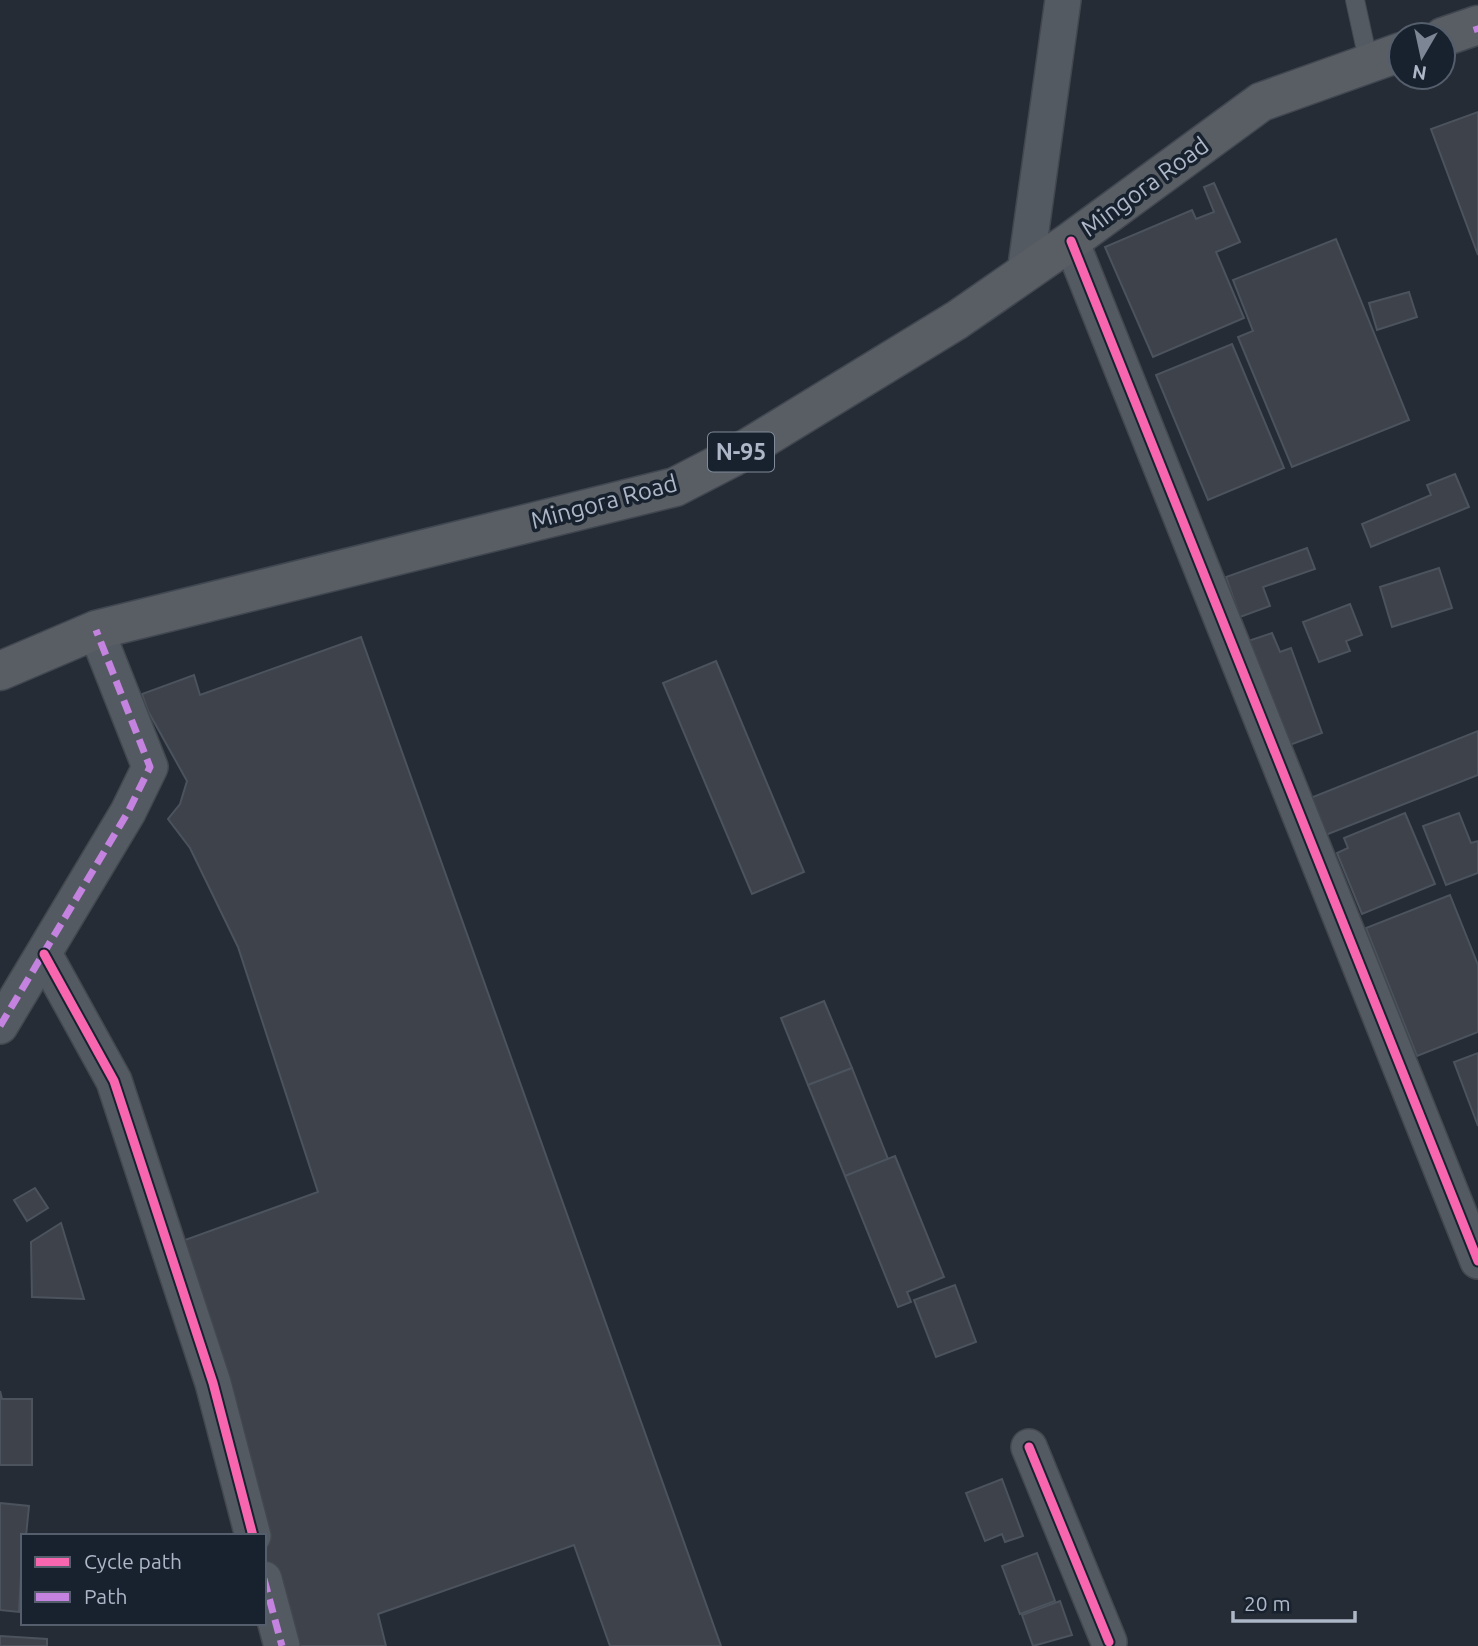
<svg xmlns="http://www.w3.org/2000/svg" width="1478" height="1646" viewBox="0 0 1478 1646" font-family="Ubuntu,sans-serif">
	<rect width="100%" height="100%" fill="#252c35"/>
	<g fill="#3d424b" stroke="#4c535d" stroke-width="2">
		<path d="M 1478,112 L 1478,255 L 1431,129 Z"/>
		<path d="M 1214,183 L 1240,242 L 1216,252 L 1244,318 L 1153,357 L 1105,247 L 1192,210 L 1196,219 L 1214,212 L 1204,187 Z"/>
		<path d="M 1336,239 L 1409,420 L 1292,467 L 1238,337 L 1253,331 L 1233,280 Z"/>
		<path d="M 1409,292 L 1417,317 L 1377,330 L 1369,303 Z"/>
		<path d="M 1232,344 L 1284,468 L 1208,500 L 1156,375 Z"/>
		<path d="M 1455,474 L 1469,507 L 1371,547 L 1362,524 L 1431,495 L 1427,485 Z"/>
		<path d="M 1307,548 L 1315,569 L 1263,587 L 1270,606 L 1240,617 L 1226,577 Z"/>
		<path d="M 1439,568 L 1452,608 L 1392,627 L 1380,587 Z"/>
		<path d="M 1350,604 L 1362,635 L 1346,641 L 1350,651 L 1319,662 L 1303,622 Z"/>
		<path d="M 1272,633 L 1280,652 L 1291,648 L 1322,733 L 1287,746 L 1248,641 Z"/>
		<path d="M 361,637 L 721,1646 L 610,1646 L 574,1545 L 378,1614 L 386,1646 L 283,1646 L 264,1571 L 264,1536 L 171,1245 L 318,1192 L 238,947 L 190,848 L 168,819 L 180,804 L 187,781 L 148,711 L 142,694 L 194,675 L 200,695 Z"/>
		<path d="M 716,661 L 804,872 L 752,894 L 663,683 Z"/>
		<path d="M 1478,731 L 1478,775 L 1318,838 L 1303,801 Z"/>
		<path d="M 1405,813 L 1435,884 L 1362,914 L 1337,853 L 1348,848 L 1344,838 Z"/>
		<path d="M 1459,813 L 1471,843 L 1478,841 L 1478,873 L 1446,885 L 1423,826 Z"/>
		<path d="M 1450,895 L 1478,965 L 1478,1032 L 1417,1056 L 1366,928 Z"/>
		<path d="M 824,1001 L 852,1068 L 808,1085 L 781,1018 Z"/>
		<path d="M 1478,1053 L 1478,1126 L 1454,1062 Z"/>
		<path d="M 852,1068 L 888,1159 L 845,1176 L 808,1085 Z"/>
		<path d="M 895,1156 L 944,1277 L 907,1292 L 911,1302 L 898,1307 L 845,1176 Z"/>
		<path d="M 35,1188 L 48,1208 L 27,1221 L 14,1200 Z"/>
		<path d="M 61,1223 L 84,1299 L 32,1297 L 31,1242 Z"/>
		<path d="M 955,1285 L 976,1342 L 936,1357 L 914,1300 Z"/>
		<path d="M 0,1391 L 2,1399 L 32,1399 L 32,1465 L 0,1465 Z"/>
		<path d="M 1002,1479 L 1023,1536 L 1005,1542 L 1002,1534 L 985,1541 L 966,1493 Z"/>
		<path d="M 0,1503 L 29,1506 L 26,1536 L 23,1536 L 19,1612 L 0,1610 Z"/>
		<path d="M 1037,1553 L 1055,1601 L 1020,1614 L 1002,1566 Z"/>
		<path d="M 1060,1601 L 1072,1635 L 1033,1646 L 1022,1615 Z"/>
		<path d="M 0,1636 L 47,1639 L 47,1646 L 0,1646 Z"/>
	</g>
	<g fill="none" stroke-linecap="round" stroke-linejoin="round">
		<defs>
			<path id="service" d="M 1355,0 L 1369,64"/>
			<g id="minor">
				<path d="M 1071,241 L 1478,1261"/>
				<path d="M 1025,273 L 1063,0"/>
				<path d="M 44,954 L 114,1081 L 213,1383 L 253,1536"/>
				<path d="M 0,1026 L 128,812 L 150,767 L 96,630"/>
				<path d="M 1029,1447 L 1109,1642"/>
				<path d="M 264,1579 L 282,1646"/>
			</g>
			<g id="trunk">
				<path d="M 1443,37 L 1478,25"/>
				<path d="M 0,671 L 96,630 L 675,487 L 733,457 L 957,320 L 1071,241 L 1261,102 L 1401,52"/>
			</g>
		</defs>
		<use href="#service" stroke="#43484f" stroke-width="20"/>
		<use href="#minor" stroke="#43484f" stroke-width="38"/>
		<use href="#trunk" stroke="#414750" stroke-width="41"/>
		<use href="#service" stroke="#545a62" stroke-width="18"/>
		<use href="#minor" stroke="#545a62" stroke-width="35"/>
		<use href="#trunk" stroke="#595e64" stroke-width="38"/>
		<g stroke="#c483df" stroke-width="7" stroke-dasharray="14 7" stroke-linecap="butt">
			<path d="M 1476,26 L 1478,32"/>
			<path d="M 0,1026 L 128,812 L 150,767 L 96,630"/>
			<path d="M 264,1579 L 282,1646"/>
		</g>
		<defs>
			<g id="cycleway">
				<path d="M 1071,241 L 1478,1261"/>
				<path d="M 44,954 L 114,1081 L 213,1383 L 253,1536"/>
				<path d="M 1029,1447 L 1109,1642"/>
			</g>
		</defs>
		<use href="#cycleway" stroke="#18222f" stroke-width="13"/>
		<use href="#cycleway" stroke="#f766af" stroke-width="9"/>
	</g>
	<g text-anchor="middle" stroke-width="7" stroke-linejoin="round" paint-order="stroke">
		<rect fill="#18222f" stroke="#808a99" stroke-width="2" x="708" y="432.5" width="66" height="39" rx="5"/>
		<g font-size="23" font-weight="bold" fill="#adb7c7">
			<text x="741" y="460">N-95</text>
		</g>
		<g font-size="24" fill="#adb7c7" stroke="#18222f">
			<text transform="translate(1145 187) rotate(-36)" y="8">Mingora Road</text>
			<text transform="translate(604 502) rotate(-15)" y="8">Mingora Road</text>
		</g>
	</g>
	<rect x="21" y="1534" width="245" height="91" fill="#18222f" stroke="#545e6c" stroke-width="2"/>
	<rect x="35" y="1557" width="35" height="10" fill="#f766af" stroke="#545e6c" stroke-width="2"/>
	<text x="84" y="1569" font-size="21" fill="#adb7c7">Cycle path</text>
	<rect x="35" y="1592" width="35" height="10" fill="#c483df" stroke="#545e6c" stroke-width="2"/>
	<text x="84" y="1604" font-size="21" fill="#adb7c7">Path</text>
	<g transform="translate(1422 56) rotate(189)"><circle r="33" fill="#18222f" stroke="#545e6c" stroke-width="2"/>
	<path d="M0-5L12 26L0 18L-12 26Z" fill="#7d8694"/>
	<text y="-10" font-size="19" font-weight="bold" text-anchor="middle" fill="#adb7c7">N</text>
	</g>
	<path d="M1233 1611v10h122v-10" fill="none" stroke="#adb7c7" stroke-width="3.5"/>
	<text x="1244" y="1611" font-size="21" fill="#adb7c7" stroke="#18222f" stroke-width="5" paint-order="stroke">20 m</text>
</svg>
